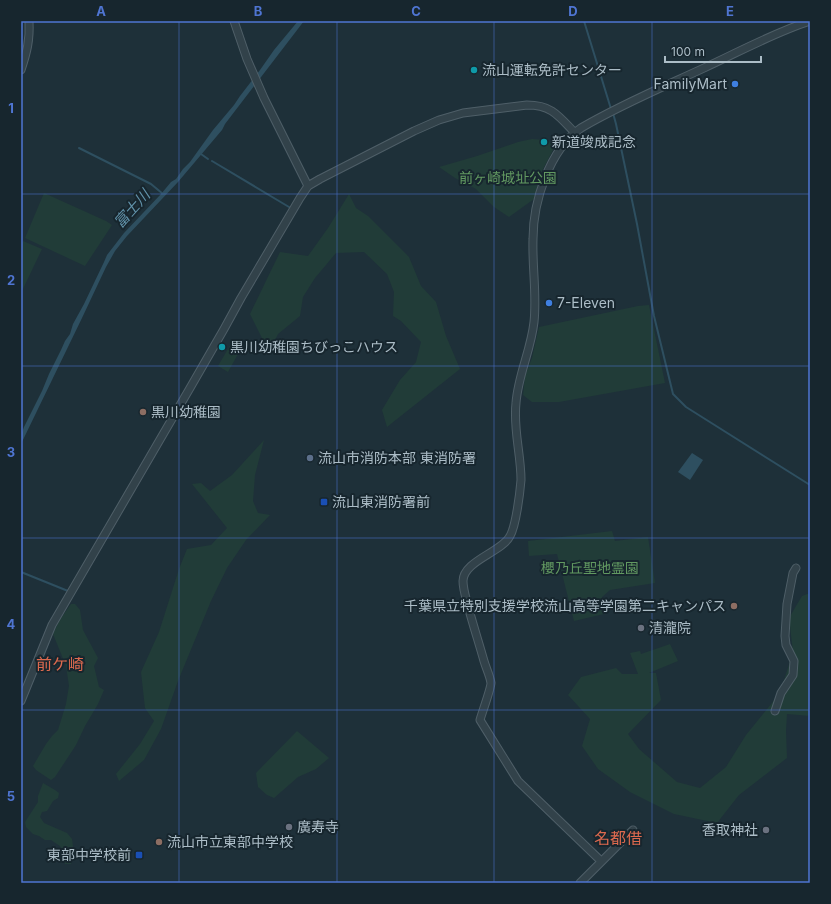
<svg xmlns="http://www.w3.org/2000/svg" width="831" height="904" viewBox="0 0 831 904" font-family="Inter,'Noto Sans JP',sans-serif">
	<rect width="100%" height="100%" fill="#1e3039"/>
	<g fill="#213c38">
		<path d="M 532,139 C 542,140 549,138 554,148 L 541,173 L 534,199 L 509,217 L 494,207 L 476,189 L 455,178 L 439,167 L 477,156 L 518,142 Z"/>
		<path d="M 44,193 L 106,221 L 112,225 L 85,266 L 25,238 Z"/>
		<path d="M 349,194 L 356,208 L 368,216 L 409,257 L 421,286 L 436,302 L 446,336 L 460,369 L 387,427 L 382,410 L 400,380 L 416,362 L 421,342 L 401,321 L 393,316 L 394,292 L 387,274 L 364,252 L 336,253 L 315,278 L 303,297 L 300,316 L 278,334 L 269,352 L 250,314 L 280,252 L 308,256 L 328,228 Z"/>
		<path d="M 23,241 L 42,249 L 22,291 L 21,291 L 21,244 Z"/>
		<path d="M 649,305 L 665,383 L 559,402 L 532,402 L 523,395 L 525,376 L 532,358 L 539,327 L 638,306 Z"/>
		<path d="M 232,342 L 242,347 L 228,372 L 218,366 Z"/>
		<path d="M 264,440 L 255,475 L 253,501 L 258,513 L 270,515 L 246,540 L 227,568 L 211,601 L 178,681 L 161,729 L 144,760 L 119,781 L 116,774 L 140,744 L 154,721 L 145,708 L 141,672 L 159,632 L 179,569 L 187,549 L 211,545 L 227,528 L 192,484 L 201,483 L 210,491 L 232,475 Z"/>
		<path d="M 612,531 L 615,541 L 648,537 L 655,583 L 610,590 L 602,597 L 604,614 L 574,621 L 557,554 L 529,556 L 528,541 Z"/>
		<path d="M 810,593 L 810,716 L 787,714 L 786,731 L 787,758 L 739,795 L 717,823 L 674,814 L 630,792 L 598,769 L 582,746 L 590,719 L 568,695 L 581,677 L 616,668 L 622,674 L 638,674 L 630,653 L 640,651 L 641,654 L 670,644 L 678,661 L 649,673 L 656,673 L 661,700 L 628,734 L 639,749 L 677,782 L 700,788 L 726,767 L 746,735 L 780,693 L 793,652 L 789,618 L 802,596 Z"/>
		<path d="M 71,604 L 75,604 L 80,610 L 83,630 L 98,658 L 94,666 L 99,687 L 104,690 L 98,704 L 85,726 L 76,745 L 55,777 L 51,780 L 36,770 L 33,766 L 46,744 L 52,736 L 58,730 L 66,704 L 69,686 L 66,666 L 53,634 L 59,621 Z"/>
		<path d="M 297,731 L 329,758 L 316,769 L 298,777 L 274,798 L 267,795 L 258,787 L 256,773 Z"/>
		<path d="M 43,783 L 55,790 L 59,793 L 58,798 L 53,801 L 47,811 L 42,812 L 40,817 L 44,823 L 67,833 L 72,839 L 74,854 L 71,864 L 65,864 L 62,857 L 63,851 L 60,846 L 51,840 L 45,840 L 39,836 L 33,834 L 26,827 L 25,822 L 38,802 L 38,796 Z"/>
	</g>
	<g fill="#2e4f60">
		<path d="M 298,21 L 304,21 L 225,124 L 222,130 L 178,182 L 127,236 L 115,251 L 106,267 L 82,318 L 21,444 L 21,435 L 24,427 L 42,391 L 49,374 L 61,350 L 65,341 L 70,334 L 73,324 L 84,304 L 104,262 L 107,255 L 124,233 L 161,194 L 171,182 L 176,179 L 183,169 L 190,162 L 213,130 L 234,105 L 240,96 L 260,70 L 274,50 Z"/>
		<path d="M 692,453 L 703,460 L 690,480 L 678,472 Z"/>
	</g>
	<g fill="none" stroke-linecap="round" stroke-linejoin="round">
		<g stroke="#2e4f60" stroke-width="2">
			<path d="M 584,21 L 611,109"/>
			<path d="M 613,113 L 616,124 L 637,224 L 654,316 L 673,394 L 686,407 L 810,485"/>
			<path d="M 79,148 L 151,184 L 163,194"/>
			<path d="M 201,154 L 208,159"/>
			<path d="M 212,161 L 289,207"/>
			<path d="M 21,572 L 68,591"/>
		</g>
		<defs>
			<g id="minor">
				<path d="M 234,21 L 247,59 L 264,98 L 308,186"/>
				<path d="M 21,70 C 27,52 30,40 29,21"/>
				<path d="M 21,701 L 52,625 L 190,388 L 224,329 L 241,298 L 300,198 L 308,186 L 320,179 L 414,131 L 439,120 L 463,113 L 527,105 C 551,105 558,115 574,132"/>
				<path d="M 775,711 L 781,693 L 793,675 L 794,661 L 786,645 L 785,636 L 787,604 L 793,573 L 796,568"/>
				<path d="M 601,861 L 518,781 L 480,720 C 482,713 491,688 491,683 C 490,676 486,668 484,661 C 479,643 473,625 468,606 C 466,598 463,589 463,581 C 463,561 502,552 510,536 C 516,526 520,492 521,480 C 521,454 513,429 516,403 C 518,375 531,350 534,322 C 537,294 532,267 533,239 C 533,202 549,150 581,128 C 620,105 663,87 704,68 C 739,52 773,33 810,21"/>
				<path d="M 580,883 L 633,830"/>
			</g>
		</defs>
		<use href="#minor" stroke="#4f5f68" stroke-width="9"/>
		<use href="#minor" stroke="#32424a" stroke-width="7"/>
	</g>
	<path fill="none" stroke="#4f75d2" stroke-width="1" stroke-opacity="0.55" d="M 179,21 L 179,883M 337,21 L 337,883M 494,21 L 494,883M 652,21 L 652,883M 21,194 L 810,194M 21,366 L 810,366M 21,538 L 810,538M 21,710 L 810,710"/>
	<g fill="#0f9aa8" stroke="#17262e" stroke-width="1.5">
		<circle cx="474" cy="70" r="4"/>
		<circle cx="544" cy="142" r="4"/>
		<circle cx="222" cy="347" r="4"/>
	</g>
	<g fill="#3f7fe0" stroke="#17262e" stroke-width="1.5">
		<circle cx="735" cy="84" r="4"/>
		<circle cx="549" cy="303" r="4"/>
	</g>
	<g fill="#8d6e63" stroke="#17262e" stroke-width="1.5">
		<circle cx="143" cy="412" r="4"/>
		<circle cx="734" cy="606" r="4"/>
		<circle cx="159" cy="842" r="4"/>
	</g>
	<circle fill="#5c6f8a" stroke="#17262e" stroke-width="1.5" cx="310" cy="458" r="4"/>
	<g fill="#1a4fb4" stroke="#17262e" stroke-width="1.5">
		<rect x="320" y="498" width="8" height="8" rx="2"/>
		<rect x="135" y="851" width="8" height="8" rx="2"/>
	</g>
	<g fill="#6b7280" stroke="#17262e" stroke-width="1.5">
		<circle cx="641" cy="628" r="4"/>
		<circle cx="289" cy="827" r="4"/>
		<circle cx="766" cy="830" r="4"/>
	</g>
	<g text-anchor="middle" stroke-width="4" stroke-linejoin="round" paint-order="stroke">
		<g font-size="14" fill="#acbdc7" stroke="#17262e" text-anchor="start">
			<text x="482" y="75">流山運転免許センター</text>
			<text x="727" y="89" text-anchor="end">FamilyMart</text>
			<text x="552" y="147">新道竣成記念</text>
			<text x="557" y="308">7-Eleven</text>
			<text x="230" y="352">黒川幼稚園ちびっこハウス</text>
			<text x="151" y="417">黒川幼稚園</text>
			<text x="318" y="463">流山市消防本部 東消防署</text>
			<text x="332" y="507">流山東消防署前</text>
			<text x="726" y="611" text-anchor="end">千葉県立特別支援学校流山高等学園第二キャンパス</text>
			<text x="649" y="633">清瀧院</text>
			<text x="297" y="832">廣寿寺</text>
			<text x="758" y="835" text-anchor="end">香取神社</text>
			<text x="167" y="847">流山市立東部中学校</text>
			<text x="131" y="860" text-anchor="end">東部中学校前</text>
		</g>
		<g font-size="14" fill="#629961" stroke="#17262e">
			<text x="508" y="183">前ヶ崎城址公園</text>
			<text x="590" y="573">櫻乃丘聖地霊園</text>
		</g>
		<g font-size="15" font-style="italic" fill="#6192aa" stroke="#17262e">
			<text transform="translate(132 209) rotate(-48)" y="5">富士川</text>
		</g>
		<g font-size="16" fill="#de6a4f" stroke="#17262e">
			<text x="60" y="670">前ケ崎</text>
			<text x="618" y="844">名都借</text>
		</g>
	</g>
	<rect width="831" height="904" fill="none" stroke="#17262e" stroke-width="44"/>
	<path d="M665 56v6h96v-6" fill="none" stroke="#acbdc7" stroke-width="2"/>
	<text x="671" y="56" font-size="12" fill="#acbdc7" stroke="#17262e" stroke-width="3" paint-order="stroke">100 m</text>
	<rect x="22" y="22" width="787" height="860" fill="none" stroke="#4f75d2" stroke-width="1.5"/>
	<g font-size="13" text-anchor="middle" font-weight="bold" fill="#4f75d2">
		<text x="101" y="16">A</text>
		<text x="258" y="16">B</text>
		<text x="416" y="16">C</text>
		<text x="573" y="16">D</text>
		<text x="730" y="16">E</text>
		<text x="11" y="113">1</text>
		<text x="11" y="285">2</text>
		<text x="11" y="457">3</text>
		<text x="11" y="629">4</text>
		<text x="11" y="801">5</text>
	</g>
</svg>
